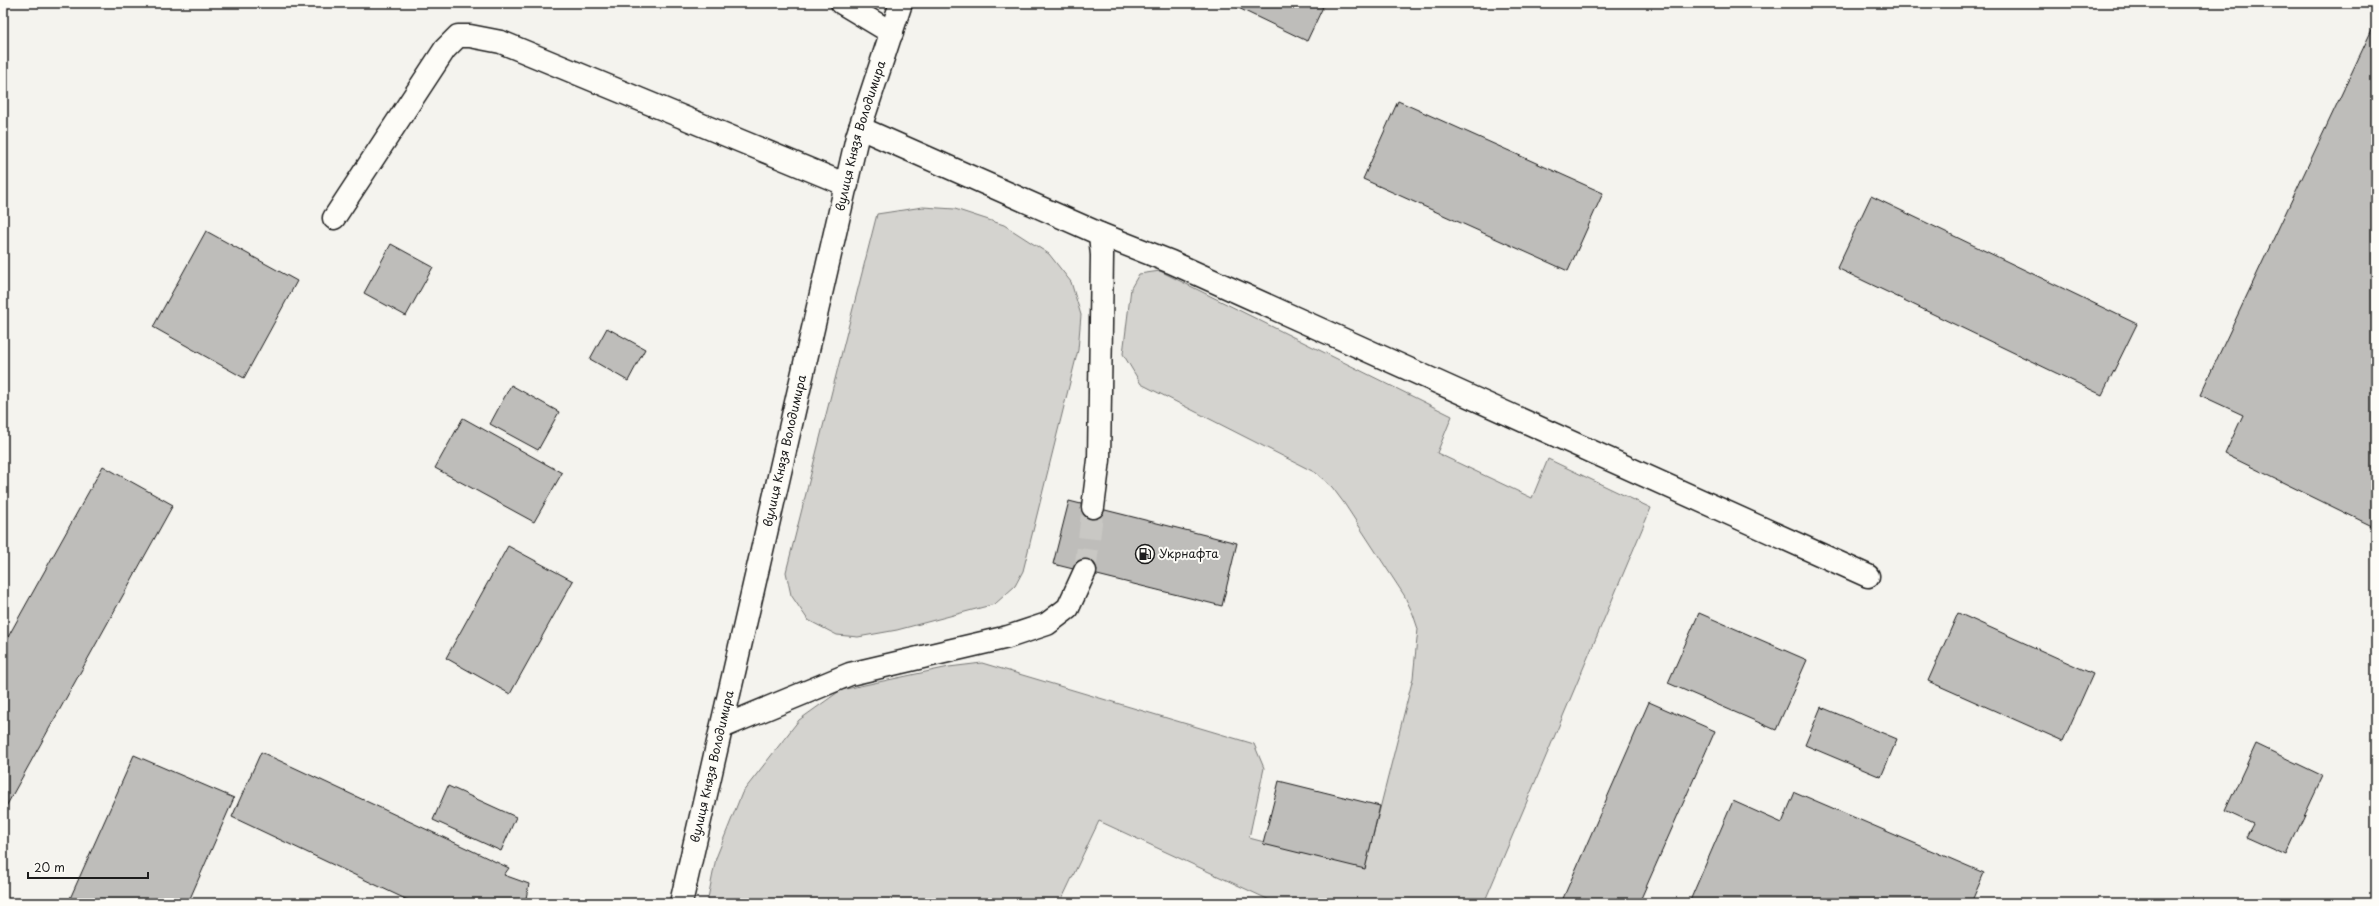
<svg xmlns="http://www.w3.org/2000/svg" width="2379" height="906" viewBox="0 0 2379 906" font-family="'Playpen Sans',sans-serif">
	<rect width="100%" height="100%" fill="#f4f3ee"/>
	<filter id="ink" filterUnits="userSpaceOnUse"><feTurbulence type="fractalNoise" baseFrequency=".025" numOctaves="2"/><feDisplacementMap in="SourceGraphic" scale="8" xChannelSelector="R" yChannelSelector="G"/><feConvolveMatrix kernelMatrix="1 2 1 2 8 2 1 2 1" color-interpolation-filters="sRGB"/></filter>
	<g filter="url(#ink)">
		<g fill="#d4d3cf" stroke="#787876">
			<path d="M 923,207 L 955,209 L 1004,225 L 1049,254 L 1071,282 L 1081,315 L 1078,350 L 1023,571 L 1015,586 L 995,604 L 897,630 L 858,637 L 837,635 L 808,620 L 791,595 L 786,572 L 877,214 Z"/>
			<path d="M 1160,271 L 1452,416 L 1437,453 L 1532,498 L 1548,459 L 1651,508 L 1484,903 L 1276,903 L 1099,821 L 1060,903 L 707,903 L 716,858 L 742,793 L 799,720 L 841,690 L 949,667 L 982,663 L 1254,744 L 1264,768 L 1249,838 L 1365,868 L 1413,678 L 1418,629 L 1413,614 L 1404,595 L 1344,503 L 1332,487 L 1316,473 L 1141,384 L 1123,354 L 1131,288 L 1139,274 Z"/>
		</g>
		<g fill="#bebdba" stroke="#1c1c1c">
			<path d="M 1228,3 L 1314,3 L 1323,7 L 1307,41 Z"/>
			<path d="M 2376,21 L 2376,528 L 2225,454 L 2243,415 L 2200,395 Z"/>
			<path d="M 1398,101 L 1603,193 L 1568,271 L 1363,179 Z"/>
			<path d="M 1871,196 L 2137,324 L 2102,395 L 1837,268 Z"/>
			<path d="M 206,231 L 297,281 L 244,378 L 153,327 Z"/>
			<path d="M 391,244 L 433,267 L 406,316 L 364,293 Z"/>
			<path d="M 607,328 L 645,349 L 628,381 L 590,359 Z"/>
			<path d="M 511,385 L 559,412 L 538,450 L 490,424 Z"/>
			<path d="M 463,418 L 562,473 L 534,522 L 435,468 Z"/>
			<path d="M 103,466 L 173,505 L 3,812 L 3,646 Z"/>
			<path d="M 1069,501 L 1237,543 L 1222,606 L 1053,564 Z"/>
			<path d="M 508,546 L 573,581 L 510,694 L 446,658 Z"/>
			<path d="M 1699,613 L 1807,660 L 1776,730 L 1668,683 Z"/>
			<path d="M 1958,613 L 2093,674 L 2063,741 L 1928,681 Z"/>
			<path d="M 1649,702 L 1715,731 L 1639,903 L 1561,903 Z"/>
			<path d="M 1821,707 L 1897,739 L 1881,777 L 1805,745 Z"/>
			<path d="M 2256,744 L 2323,776 L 2286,855 L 2246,837 L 2253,824 L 2225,811 Z"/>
			<path d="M 261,752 L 509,868 L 504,875 L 529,884 L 525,903 L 414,903 L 232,817 Z"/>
			<path d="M 134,755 L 234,798 L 188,903 L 68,903 Z"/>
			<path d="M 1279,781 L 1380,806 L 1365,869 L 1263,844 Z"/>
			<path d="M 448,786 L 516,817 L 501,851 L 433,820 Z"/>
			<path d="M 1795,792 L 1984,873 L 1971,903 L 1689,903 L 1733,801 L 1782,823 Z"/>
		</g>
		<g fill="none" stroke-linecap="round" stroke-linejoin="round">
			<path stroke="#c9c8c4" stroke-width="22" stroke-dasharray="22 11" stroke-linecap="butt" d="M 1085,571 L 1093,507"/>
			<defs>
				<g id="minor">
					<path d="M 842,3 L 892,33"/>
					<path d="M 860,128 L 1100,234 L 1171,262 L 1868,576"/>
					<path d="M 334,218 L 445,49 L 458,36 L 470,36 L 501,42 L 847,185"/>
					<path d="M 1093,507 L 1099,460 L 1102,255 L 1100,234"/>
					<path d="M 722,727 L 850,674 L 1008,637 L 1047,624 L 1068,608 L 1085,571"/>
				</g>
				<g id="major">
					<path id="s1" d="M 681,903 L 857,137 L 901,3"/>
				</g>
			</defs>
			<use href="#minor" stroke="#1c1c1c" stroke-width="25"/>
			<use href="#major" stroke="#1c1c1c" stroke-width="25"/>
			<use href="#minor" stroke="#fdfcf7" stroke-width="22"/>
			<use href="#major" stroke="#fdfcf7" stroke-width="22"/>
		</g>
	</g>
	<defs>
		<symbol id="fuel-ring" viewBox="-11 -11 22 22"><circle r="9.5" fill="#fdfcf7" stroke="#1c1c1c" stroke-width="1.5"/><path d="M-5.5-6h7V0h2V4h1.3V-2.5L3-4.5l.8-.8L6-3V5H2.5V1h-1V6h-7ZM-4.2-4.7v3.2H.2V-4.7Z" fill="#1c1c1c"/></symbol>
	</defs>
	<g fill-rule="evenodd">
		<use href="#fuel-ring" x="1134" y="543" width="22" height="22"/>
	</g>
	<g text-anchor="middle" stroke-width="4" stroke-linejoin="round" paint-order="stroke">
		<g font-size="12" fill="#1c1c1c" stroke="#fdfcf7">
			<text dy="4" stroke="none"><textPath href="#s1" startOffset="788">вулиця Князя Володимира</textPath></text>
			<text dy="4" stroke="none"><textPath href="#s1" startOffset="464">вулиця Князя Володимира</textPath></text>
			<text dy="4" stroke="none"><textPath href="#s1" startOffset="140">вулиця Князя Володимира</textPath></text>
		</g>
		<g font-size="12" fill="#1c1c1c" stroke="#fdfcf7" text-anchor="start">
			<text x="1159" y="558">Укрнафта</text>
		</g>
	</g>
	<rect width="2379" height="906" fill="none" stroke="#fdfcf7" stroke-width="16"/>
	<rect x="8" y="8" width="2363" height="890" fill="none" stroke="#1c1c1c" stroke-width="1.5" filter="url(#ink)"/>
	<path d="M28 872v6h120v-6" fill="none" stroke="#1c1c1c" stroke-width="2"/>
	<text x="34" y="872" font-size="12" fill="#1c1c1c" stroke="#fdfcf7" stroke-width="3" paint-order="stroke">20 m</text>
</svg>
